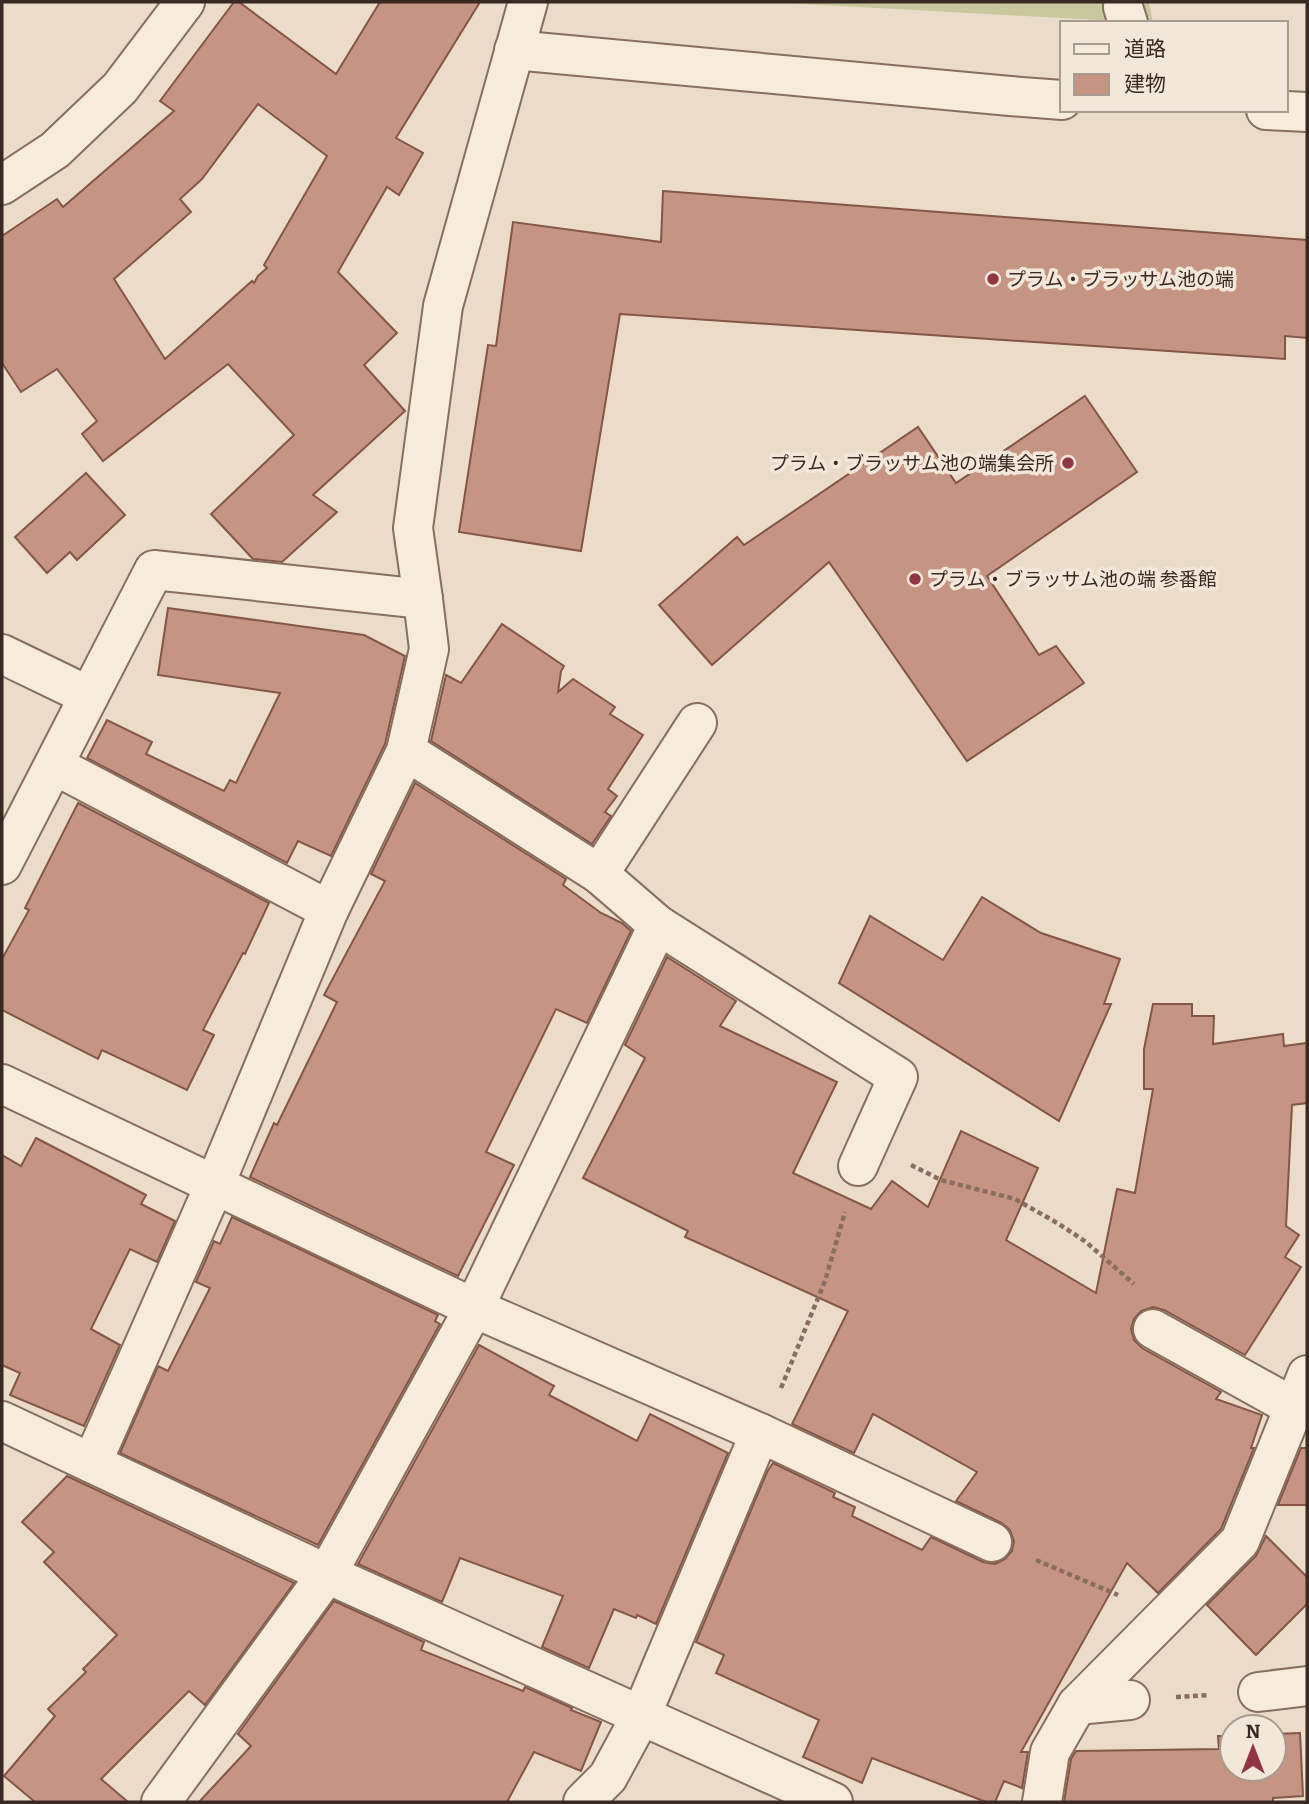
<svg xmlns="http://www.w3.org/2000/svg" width="1309" height="1804" viewBox="0 0 1309 1804" font-family="Bitter,'Noto Sans JP',serif">
	<rect width="100%" height="100%" fill="#ebdcca"/>
	<path fill="#c9c79e" d="M 768,2 L 1149,2 L 1153,23 Z"/>
	<g fill="#c69483" stroke="#845647" stroke-width="2" fill-rule="evenodd">
		<path d="M 234,2 L 239,2 L 336,74 L 380,2 L 480,2 L 396,138 L 423,153 L 399,195 L 387,187 L 338,272 L 397,333 L 364,365 L 405,411 L 313,495 L 337,512 L 282,562 L 253,559 L 211,514 L 294,435 L 228,364 L 103,461 L 82,434 L 97,421 L 57,369 L 21,392 L 2,363 L 2,236 L 57,199 L 63,207 L 174,111 L 160,101 ZM 258,104 L 327,156 L 264,265 L 267,268 L 258,276 L 254,283 L 252,281 L 165,359 L 114,279 L 191,212 L 180,199 L 202,179 Z"/>
		<path d="M 663,191 L 1307,240 L 1307,338 L 1285,336 L 1285,359 L 620,314 L 581,551 L 459,532 L 488,345 L 496,346 L 513,222 L 661,242 Z"/>
		<path d="M 1085,396 L 1137,472 L 987,576 L 1039,655 L 1056,646 L 1084,683 L 967,761 L 829,562 L 712,665 L 659,605 L 737,537 L 744,545 L 918,427 L 956,483 Z"/>
		<path d="M 86,473 L 125,515 L 77,560 L 70,552 L 47,573 L 15,537 Z"/>
		<path d="M 168,608 L 364,635 L 405,656 L 385,744 L 331,856 L 298,841 L 287,863 L 87,758 L 107,720 L 152,742 L 146,754 L 224,791 L 230,780 L 236,783 L 280,693 L 158,675 Z"/>
		<path d="M 502,624 L 564,666 L 561,671 L 558,692 L 573,679 L 615,707 L 610,714 L 643,735 L 608,789 L 617,796 L 605,812 L 611,816 L 592,844 L 431,741 L 446,675 L 461,683 Z"/>
		<path d="M 415,783 L 566,879 L 563,885 L 601,913 L 622,923 L 631,931 L 587,1023 L 556,1009 L 486,1152 L 514,1165 L 458,1276 L 250,1177 L 274,1123 L 277,1125 L 337,1002 L 324,995 L 385,881 L 371,874 Z"/>
		<path d="M 78,803 L 269,903 L 245,954 L 243,953 L 203,1030 L 214,1035 L 187,1090 L 102,1050 L 98,1059 L 2,1010 L 2,959 L 29,910 L 25,908 Z"/>
		<path d="M 982,897 L 1041,933 L 1120,959 L 1104,1004 L 1111,1004 L 1059,1121 L 839,983 L 870,916 L 943,960 Z"/>
		<path d="M 667,957 L 736,1001 L 720,1026 L 837,1082 L 793,1173 L 871,1209 L 892,1181 L 928,1207 L 961,1131 L 1038,1168 L 1006,1240 L 1096,1293 L 1117,1189 L 1135,1193 L 1153,1089 L 1144,1089 L 1144,1049 L 1153,1004 L 1192,1004 L 1192,1016 L 1214,1016 L 1213,1044 L 1283,1034 L 1284,1046 L 1307,1043 L 1307,1103 L 1292,1105 L 1286,1226 L 1299,1235 L 1285,1257 L 1301,1267 L 1245,1355 L 1164,1310 L 1153,1307 L 1141,1311 L 1134,1319 L 1131,1329 L 1134,1340 L 1142,1348 L 1221,1392 L 1216,1399 L 1262,1415 L 1251,1448 L 1254,1448 L 1221,1529 L 1158,1593 L 1127,1563 L 1021,1752 L 1028,1752 L 1022,1788 L 1004,1781 L 995,1802 L 986,1802 L 872,1758 L 862,1783 L 803,1757 L 819,1720 L 716,1673 L 724,1655 L 696,1642 L 767,1472 L 773,1463 L 835,1493 L 833,1497 L 855,1507 L 852,1516 L 922,1550 L 931,1537 L 983,1562 L 995,1564 L 1005,1559 L 1012,1551 L 1014,1541 L 1010,1530 L 1002,1523 L 956,1501 L 977,1472 L 873,1414 L 854,1453 L 792,1424 L 848,1311 L 685,1237 L 688,1231 L 583,1178 L 645,1058 L 625,1045 Z"/>
		<path d="M 36,1138 L 146,1195 L 141,1204 L 175,1221 L 157,1262 L 130,1249 L 91,1329 L 120,1345 L 84,1426 L 10,1395 L 20,1373 L 2,1365 L 2,1155 L 21,1166 Z"/>
		<path d="M 232,1217 L 438,1315 L 435,1321 L 440,1324 L 318,1545 L 120,1453 L 158,1366 L 168,1371 L 210,1288 L 196,1282 L 214,1241 L 220,1244 Z"/>
		<path d="M 479,1345 L 554,1386 L 549,1395 L 637,1441 L 650,1414 L 728,1453 L 656,1624 L 637,1615 L 636,1618 L 614,1609 L 589,1668 L 542,1647 L 563,1596 L 460,1558 L 442,1602 L 358,1564 Z"/>
		<path d="M 1301,1448 L 1307,1448 L 1307,1505 L 1278,1505 Z"/>
		<path d="M 67,1476 L 294,1583 L 205,1705 L 189,1691 L 101,1779 L 128,1802 L 35,1802 L 4,1776 L 55,1716 L 48,1709 L 86,1672 L 83,1669 L 117,1635 L 44,1562 L 54,1552 L 22,1522 Z"/>
		<path d="M 1266,1536 L 1307,1577 L 1307,1604 L 1256,1655 L 1207,1605 L 1256,1556 Z"/>
		<path d="M 334,1601 L 424,1642 L 421,1650 L 523,1691 L 525,1687 L 572,1708 L 571,1710 L 601,1722 L 581,1771 L 534,1752 L 507,1802 L 199,1802 L 251,1746 L 238,1734 Z"/>
		<path d="M 1300,1733 L 1303,1796 L 1273,1798 L 1273,1802 L 1064,1802 L 1071,1759 L 1076,1751 L 1219,1749 L 1218,1736 L 1232,1736 L 1232,1769 L 1274,1769 L 1274,1734 Z"/>
	</g>
	<g fill="none" stroke-linecap="round" stroke-linejoin="round">
		<defs>
			<g id="minor">
				<path d="M 1123,7 L 1128,23"/>
				<path d="M 514,50 L 1010,96 L 1062,100"/>
				<path d="M 1266,110 L 1307,112"/>
				<path d="M 2,185 L 55,150 L 120,88 L 185,2"/>
				<path d="M 2,654 L 89,696"/>
				<path d="M 406,751 L 599,874 L 658,925 L 898,1077 L 858,1166"/>
				<path d="M 54,765 L 329,910"/>
				<path d="M 2,865 L 154,570 L 423,599 L 413,528 L 443,306 L 528,2"/>
				<path d="M 599,874 L 697,723"/>
				<path d="M 2,1084 L 474,1308 L 760,1433 L 992,1542"/>
				<path d="M 1153,1329 L 1295,1408"/>
				<path d="M 2,1421 L 327,1574 L 833,1802"/>
				<path d="M 92,1463 L 215,1184 L 329,910 L 406,751 L 429,649 L 423,599"/>
				<path d="M 1258,1692 L 1307,1686"/>
				<path d="M 1077,1705 L 1130,1700"/>
				<path d="M 161,1802 L 327,1574 L 474,1308 L 658,925"/>
				<path d="M 583,1802 L 608,1777 L 641,1716 L 760,1433"/>
				<path d="M 1042,1802 L 1050,1752 L 1077,1705 L 1240,1541 L 1307,1375"/>
			</g>
		</defs>
		<use href="#minor" stroke="#876e5f" stroke-width="42"/>
		<g stroke="#876e5f" stroke-width="4.5" stroke-dasharray="5 3.5" stroke-linecap="butt">
			<path d="M 911,1165 L 941,1180 L 1015,1199 L 1059,1224 L 1086,1242 L 1134,1284"/>
			<path d="M 781,1388 L 825,1281 L 845,1212"/>
			<path d="M 1036,1560 L 1118,1595"/>
			<path d="M 1176,1697 L 1209,1695"/>
		</g>
		<use href="#minor" stroke="#f7ebdc" stroke-width="38"/>
	</g>
	<g fill="#913443" stroke="#f3e7d9" stroke-width="2.5">
		<circle cx="993" cy="279" r="7"/>
		<circle cx="1068" cy="463" r="7"/>
		<circle cx="915" cy="579" r="7"/>
	</g>
	<g text-anchor="middle" stroke-width="7" stroke-linejoin="round" paint-order="stroke">
		<g font-size="19" fill="#382922" stroke="#f3e7d9" text-anchor="start">
			<text x="1007" y="286">プラム・ブラッサム池の端</text>
			<text x="1054" y="470" text-anchor="end">プラム・ブラッサム池の端集会所</text>
			<text x="929" y="586">プラム・ブラッサム池の端 参番館</text>
		</g>
	</g>
	<rect width="1309" height="1804" fill="none" stroke="#382922" stroke-width="7"/>
	<rect x="1060" y="21" width="228" height="91" fill="#f3e7d9" stroke="#a89b90" stroke-width="2"/>
	<rect x="1074" y="44" width="35" height="10" fill="#f7ebdc" stroke="#a89b90" stroke-width="2"/>
	<text x="1124" y="56" font-size="21" fill="#382922">道路</text>
	<rect x="1074" y="74" width="35" height="21" fill="#c69483" stroke="#a89b90" stroke-width="2"/>
	<text x="1124" y="91" font-size="21" fill="#382922">建物</text>
	<g transform="translate(1253 1748)"><circle r="33" fill="#f3e7d9" stroke="#a89b90" stroke-width="2"/>
	<path d="M0-5L12 26L0 18L-12 26Z" fill="#913443"/>
	<text y="-10" font-size="19" font-weight="bold" text-anchor="middle" fill="#382922">N</text>
	</g>
</svg>
